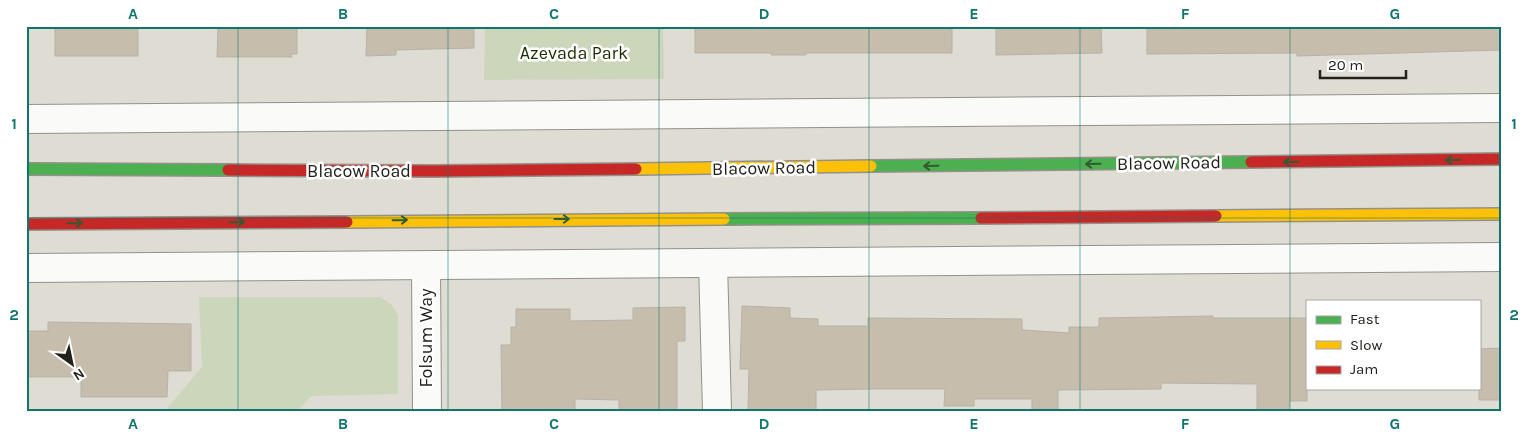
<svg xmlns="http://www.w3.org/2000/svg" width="1528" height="437" viewBox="0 0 1528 437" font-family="Karla,sans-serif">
	<rect width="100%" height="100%" fill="#dfdcd3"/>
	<g fill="#ccd6bb">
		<path d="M 485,26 L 663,26 L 664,79 L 484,80 Z"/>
		<path d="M 199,297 L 380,297 L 391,304 L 398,315 L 398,394 L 311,396 L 298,411 L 165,411 L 202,367 Z"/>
	</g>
	<g fill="#c7bdac" stroke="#b5b2ab">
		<rect x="55" y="26" width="83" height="30"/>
		<path d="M 218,26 L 297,26 L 297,54 L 291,54 L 292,57 L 217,57 Z"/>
		<path d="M 367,26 L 474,26 L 474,48 L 396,50 L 396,55 L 366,56 Z"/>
		<path d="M 695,26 L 952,26 L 952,53 L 806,53 L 806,55 L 771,55 L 771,53 L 695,53 Z"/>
		<path d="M 996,26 L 1101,26 L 1102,53 L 996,55 Z"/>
		<path d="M 1147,26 L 1502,26 L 1502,50 L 1297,56 L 1297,53 L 1147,54 Z"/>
		<path d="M 742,306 L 790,308 L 790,318 L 818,319 L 818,326 L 868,326 L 868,318 L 1022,319 L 1022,330 L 1069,333 L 1069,327 L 1099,327 L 1099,318 L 1213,316 L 1213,318 L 1307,318 L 1307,401 L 1289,401 L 1289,411 L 1257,411 L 1257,384 L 1161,383 L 1161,389 L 1058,390 L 1058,409 L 1032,409 L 1032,399 L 974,399 L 974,406 L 944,406 L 945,389 L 873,389 L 816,390 L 816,411 L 748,411 L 749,369 L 740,369 Z"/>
		<path d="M 685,307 L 685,341 L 677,341 L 677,411 L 619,411 L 619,400 L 575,399 L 575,411 L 502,411 L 501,345 L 511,345 L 511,327 L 516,327 L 516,309 L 570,309 L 570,321 L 633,320 L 633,308 Z"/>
		<path d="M 48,322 L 191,324 L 191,371 L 168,371 L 167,397 L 81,397 L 81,377 L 26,377 L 26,331 L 48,331 Z"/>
		<path d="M 1502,348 L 1502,400 L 1479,400 L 1479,349 Z"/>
	</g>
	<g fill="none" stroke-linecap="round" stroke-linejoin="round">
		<defs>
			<g id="street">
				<path d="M 26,119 L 1502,108"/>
				<path d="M 713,263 L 717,411"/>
				<path d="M 426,266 L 427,411"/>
				<path d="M 26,268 L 1502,257"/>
			</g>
			<g id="fast">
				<path d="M 871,166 L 1251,162"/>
				<path d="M 26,169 L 228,170"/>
				<path d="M 724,219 L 981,218"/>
			</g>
			<g id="slow">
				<path d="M 636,169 L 871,166"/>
				<path d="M 1216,216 L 1502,214"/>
				<path d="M 347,222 L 724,219"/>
			</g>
			<g id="jam">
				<path d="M 1251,162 L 1502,159"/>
				<path d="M 228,170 L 434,171 L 636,169"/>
				<path d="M 981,218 L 1216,216"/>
				<path d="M 26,224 L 347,222"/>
			</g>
		</defs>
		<use href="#street" stroke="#94918a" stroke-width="30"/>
		<use href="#fast" stroke="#94918a" stroke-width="14"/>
		<use href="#slow" stroke="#94918a" stroke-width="14"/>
		<use href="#jam" stroke="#94918a" stroke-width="14"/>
		<use href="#street" stroke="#fafaf8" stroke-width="28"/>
		<use href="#fast" stroke="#4caf50" stroke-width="11"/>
		<use href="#slow" stroke="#ffc107" stroke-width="11"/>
		<use href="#jam" stroke="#c62828" stroke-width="11"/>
	</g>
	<defs><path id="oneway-shaft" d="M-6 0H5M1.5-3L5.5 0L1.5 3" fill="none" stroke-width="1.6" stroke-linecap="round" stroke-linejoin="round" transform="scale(1.25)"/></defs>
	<g stroke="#335a30">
		<use href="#oneway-shaft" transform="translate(1453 160) rotate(179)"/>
		<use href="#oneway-shaft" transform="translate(1291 162) rotate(179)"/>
		<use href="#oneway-shaft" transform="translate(1093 164) rotate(179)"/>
		<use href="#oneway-shaft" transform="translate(931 166) rotate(179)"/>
		<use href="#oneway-shaft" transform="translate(562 219)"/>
		<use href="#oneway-shaft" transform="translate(400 220) rotate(-1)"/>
		<use href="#oneway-shaft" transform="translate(237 222) rotate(-1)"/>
		<use href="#oneway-shaft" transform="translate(75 223) rotate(-1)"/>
	</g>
	<path fill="none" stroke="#0f766e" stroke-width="1" stroke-opacity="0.55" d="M 238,26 L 238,411M 448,26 L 448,411M 659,26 L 659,411M 869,26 L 869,411M 1080,26 L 1080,411M 1290,26 L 1290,411M 26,218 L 1502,218"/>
	<g text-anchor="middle" stroke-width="5" stroke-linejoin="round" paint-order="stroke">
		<g font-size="18" fill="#1d3000" stroke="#fff">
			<text x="574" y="59">Azevada Park</text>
		</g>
		<g font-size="18" fill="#23211b" stroke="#fff">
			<text transform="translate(1169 163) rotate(-1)" y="6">Blacow Road</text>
			<text transform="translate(764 168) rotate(-1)" y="6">Blacow Road</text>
			<text x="359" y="177">Blacow Road</text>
			<text transform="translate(426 338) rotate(-90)" y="6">Folsum Way</text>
		</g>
	</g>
	<rect width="1528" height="437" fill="none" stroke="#ffffff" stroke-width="55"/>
	<rect x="1306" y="300" width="175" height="90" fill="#ffffff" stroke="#a7a6a4"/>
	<rect x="1316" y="316" width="25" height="8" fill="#4caf50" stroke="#a7a6a4"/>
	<text x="1350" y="324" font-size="15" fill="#23211b">Fast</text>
	<rect x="1316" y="341" width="25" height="8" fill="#ffc107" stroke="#a7a6a4"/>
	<text x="1350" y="350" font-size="15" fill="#23211b">Slow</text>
	<rect x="1316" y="366" width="25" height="8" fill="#c62828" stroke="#a7a6a4"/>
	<text x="1350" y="374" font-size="15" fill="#23211b">Jam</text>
	<g transform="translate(72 364) rotate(147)" stroke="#ffffff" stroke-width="4" paint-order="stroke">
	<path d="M0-4L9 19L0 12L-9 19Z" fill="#23211b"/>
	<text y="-8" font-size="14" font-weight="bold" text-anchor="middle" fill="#23211b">N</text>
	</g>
	<path d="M1320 70v8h86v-8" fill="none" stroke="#23211b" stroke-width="2.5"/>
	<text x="1328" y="70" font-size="15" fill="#23211b" stroke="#ffffff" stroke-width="4" paint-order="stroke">20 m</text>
	<rect x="28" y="28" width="1472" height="382" fill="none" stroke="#0f766e" stroke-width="2"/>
	<g font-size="16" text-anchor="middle" font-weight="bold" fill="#0f766e">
		<text x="133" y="19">A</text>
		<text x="343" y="19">B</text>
		<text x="554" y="19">C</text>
		<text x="764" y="19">D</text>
		<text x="974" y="19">E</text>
		<text x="1185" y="19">F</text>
		<text x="1395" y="19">G</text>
		<text x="14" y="129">1</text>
		<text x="1514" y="129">1</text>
		<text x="14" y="320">2</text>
		<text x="1514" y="320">2</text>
		<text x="133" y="429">A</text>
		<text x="343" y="429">B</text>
		<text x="554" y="429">C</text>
		<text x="764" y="429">D</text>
		<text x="974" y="429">E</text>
		<text x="1185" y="429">F</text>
		<text x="1395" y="429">G</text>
	</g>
</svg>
